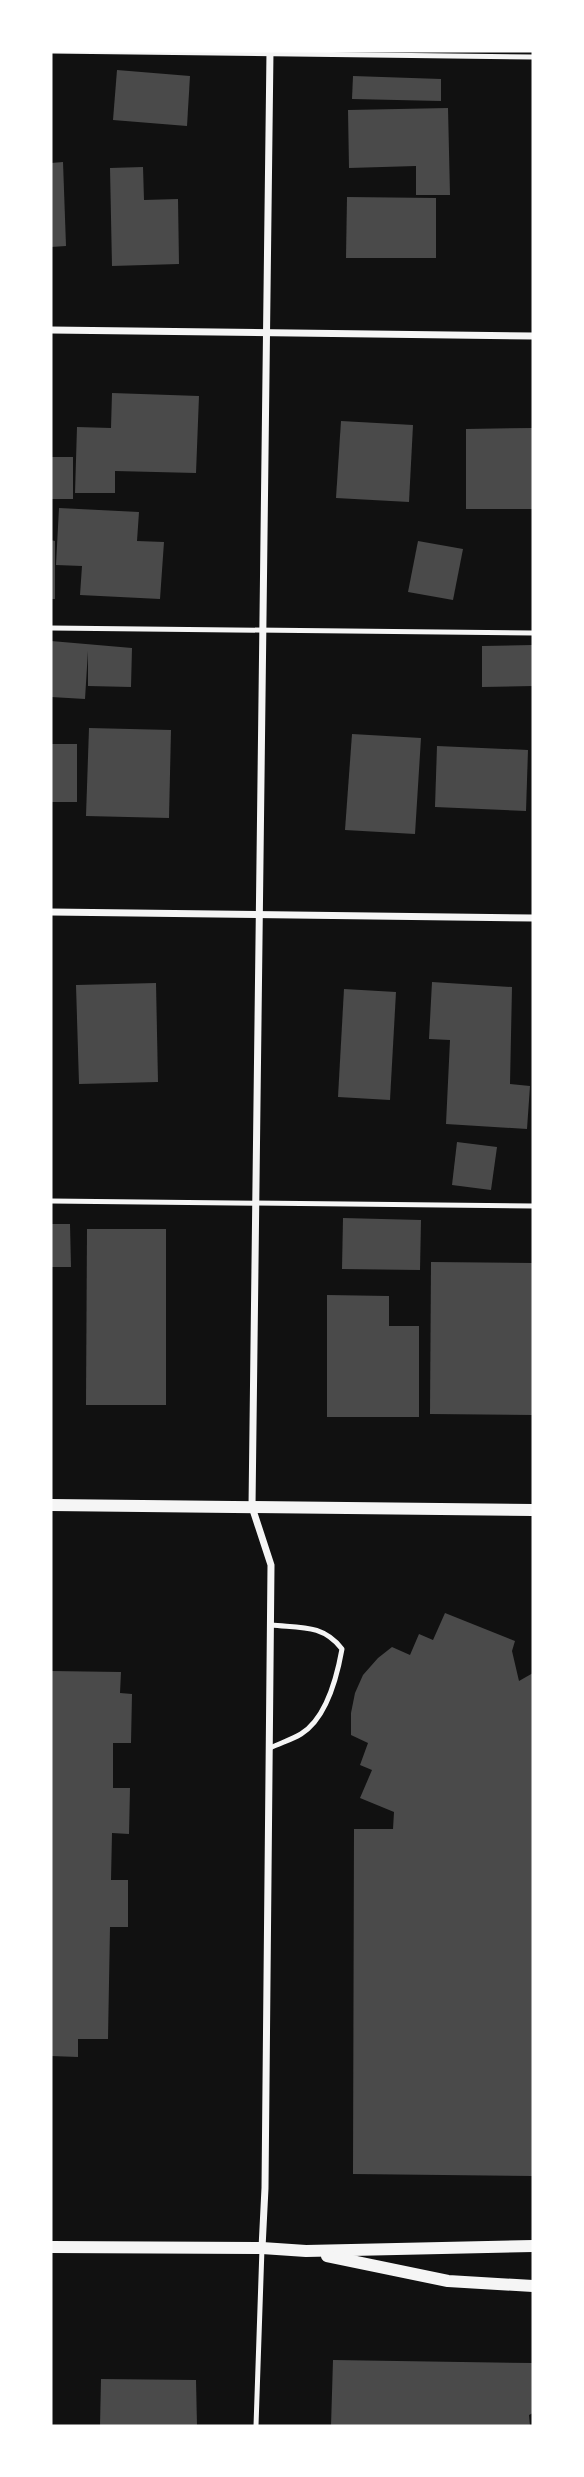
<svg xmlns="http://www.w3.org/2000/svg" width="584" height="2477" viewBox="0 0 584 2477" font-family="Signika,sans-serif">
	<rect width="100%" height="100%" fill="#111"/>
	<g fill="#4a4a4a">
		<path d="M 117,70 L 190,76 L 187,126 L 113,120 Z"/>
		<path d="M 353,76 L 441,79 L 441,101 L 352,99 Z"/>
		<path d="M 448,108 L 450,195 L 416,195 L 416,166 L 349,168 L 348,110 Z"/>
		<path d="M 63,162 L 66,246 L 51,247 L 51,163 Z"/>
		<path d="M 143,167 L 144,200 L 178,199 L 179,264 L 112,266 L 110,168 Z"/>
		<path d="M 347,197 L 436,198 L 436,258 L 346,258 Z"/>
		<path d="M 112,393 L 199,396 L 196,473 L 115,471 L 115,493 L 75,493 L 77,427 L 111,428 Z"/>
		<path d="M 341,421 L 413,425 L 409,502 L 336,498 Z"/>
		<path d="M 533,428 L 533,509 L 466,509 L 466,429 Z"/>
		<rect x="51" y="457" width="22" height="42"/>
		<path d="M 59,508 L 139,512 L 137,541 L 164,542 L 160,599 L 80,595 L 82,566 L 56,565 Z"/>
		<path d="M 51,540 L 55,541 L 55,599 L 51,599 Z"/>
		<path d="M 418,541 L 463,549 L 453,600 L 408,592 Z"/>
		<path d="M 51,641 L 132,648 L 131,687 L 88,686 L 88,651 L 85,699 L 51,697 Z"/>
		<path d="M 533,645 L 533,686 L 482,687 L 482,646 Z"/>
		<path d="M 89,728 L 171,730 L 169,818 L 86,816 Z"/>
		<path d="M 352,734 L 421,738 L 415,834 L 345,830 Z"/>
		<rect x="51" y="744" width="26" height="58"/>
		<path d="M 437,746 L 528,750 L 526,811 L 435,807 Z"/>
		<path d="M 432,982 L 512,987 L 510,1084 L 530,1086 L 527,1129 L 446,1124 L 450,1040 L 429,1039 Z"/>
		<path d="M 156,983 L 158,1082 L 79,1084 L 76,985 Z"/>
		<path d="M 344,989 L 396,992 L 390,1100 L 338,1097 Z"/>
		<path d="M 457,1142 L 497,1147 L 491,1190 L 452,1185 Z"/>
		<path d="M 343,1218 L 421,1220 L 420,1270 L 342,1269 Z"/>
		<path d="M 51,1224 L 70,1224 L 71,1267 L 51,1267 Z"/>
		<path d="M 87,1229 L 166,1229 L 166,1405 L 86,1405 Z"/>
		<path d="M 431,1262 L 533,1263 L 533,1415 L 430,1414 Z"/>
		<path d="M 327,1295 L 389,1296 L 389,1326 L 419,1326 L 419,1417 L 327,1417 Z"/>
		<path d="M 445,1613 L 515,1641 L 512,1651 L 519,1681 L 533,1673 L 533,2176 L 353,2174 L 354,1829 L 393,1829 L 394,1812 L 360,1798 L 372,1770 L 360,1765 L 368,1743 L 351,1735 L 351,1713 L 355,1693 L 363,1675 L 378,1658 L 392,1647 L 410,1655 L 419,1634 L 433,1640 Z"/>
		<path d="M 51,1671 L 121,1672 L 120,1693 L 132,1694 L 131,1743 L 113,1743 L 113,1788 L 130,1788 L 129,1834 L 112,1833 L 111,1880 L 128,1880 L 128,1927 L 110,1927 L 108,2039 L 78,2039 L 78,2057 L 51,2056 Z"/>
		<path d="M 333,2360 L 533,2363 L 533,2413 L 529,2415 L 530,2426 L 331,2426 Z"/>
		<path d="M 101,2379 L 196,2380 L 197,2426 L 100,2426 Z"/>
	</g>
	<g fill="none" stroke-linecap="round" stroke-linejoin="round">
		<g stroke="#f5f5f5" stroke-width="5">
			<path d="M 51,51 L 533,57"/>
			<path d="M 51,628 L 533,633"/>
			<path d="M 51,1201 L 533,1206"/>
			<path d="M 270,1748 C 280,1743 291,1740 301,1734 C 327,1718 337,1677 342,1649 C 323,1624 300,1628 271,1625"/>
			<path d="M 256,2426 L 262,2248"/>
		</g>
		<g stroke="#f5f5f5" stroke-width="7">
			<path d="M 51,330 L 533,336"/>
			<path d="M 51,912 L 533,918"/>
			<path d="M 262,2248 L 265,2188 L 271,1565 L 252,1507 L 270,51"/>
		</g>
		<g stroke="#f5f5f5" stroke-width="12">
			<path d="M 51,1505 L 533,1510"/>
			<path d="M 51,2247 L 262,2248 L 306,2251 L 533,2246"/>
			<path d="M 327,2256 L 448,2281 L 533,2286"/>
		</g>
	</g>
	<rect width="584" height="2477" fill="none" stroke="#ffffff" stroke-width="105"/>
</svg>
